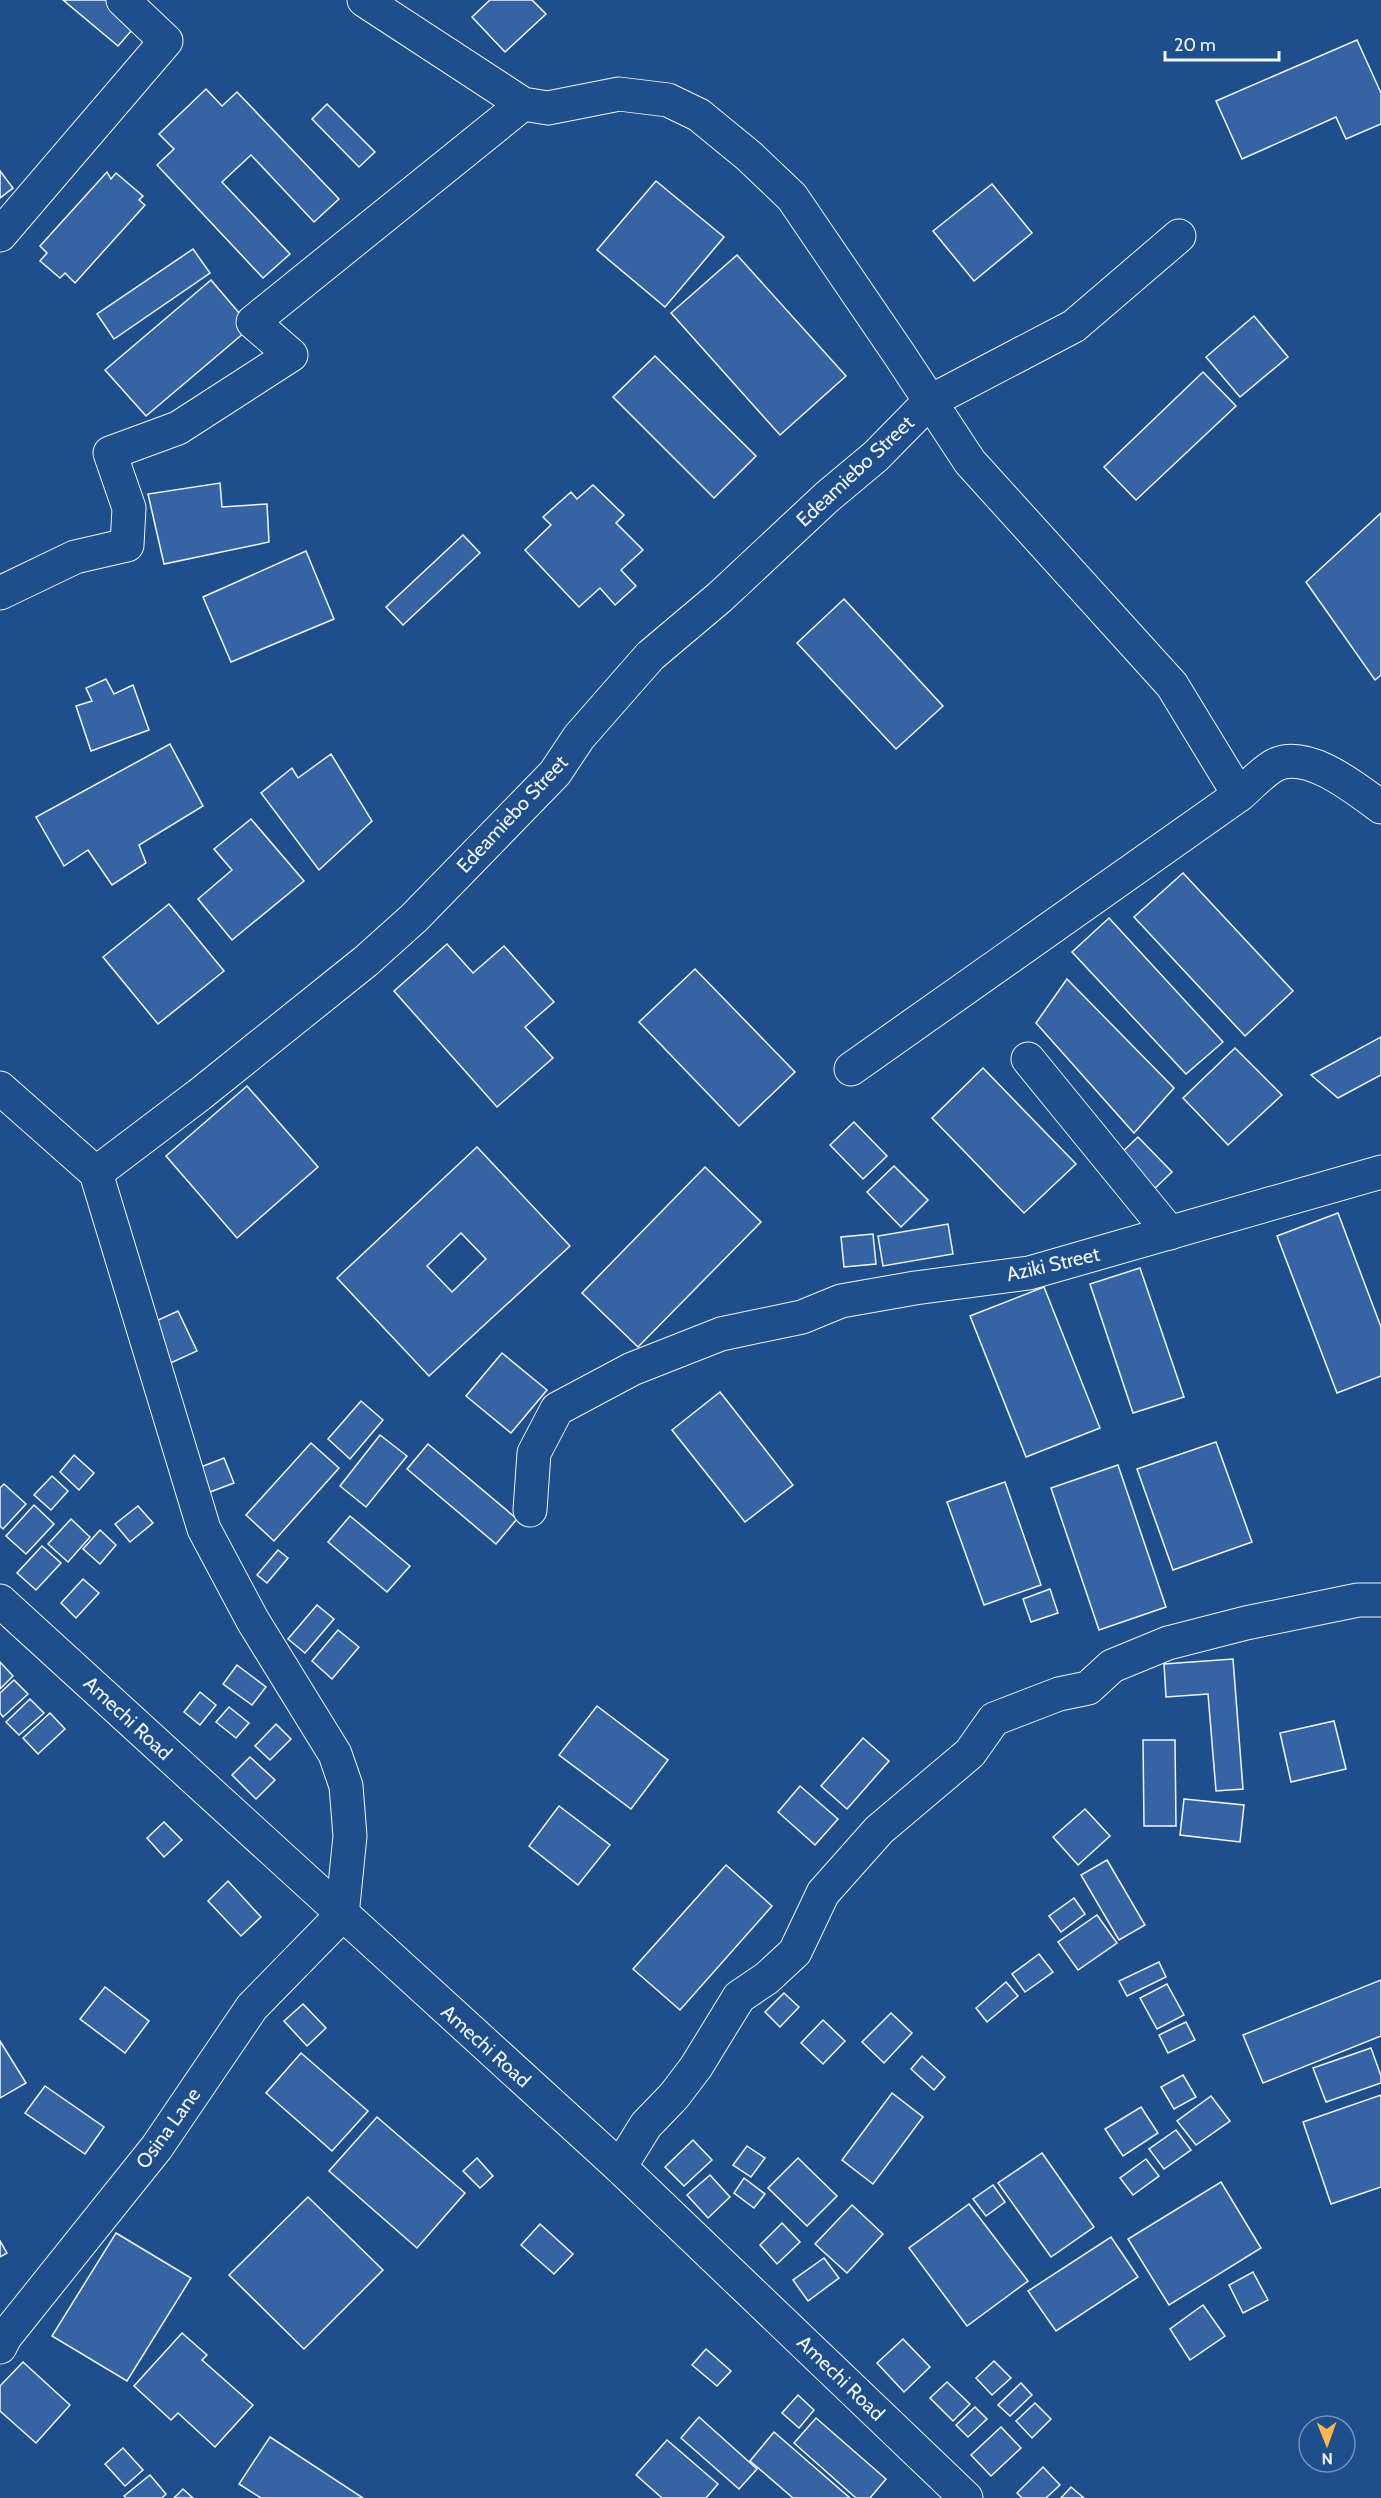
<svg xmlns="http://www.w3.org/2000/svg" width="1381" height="2498" viewBox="0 0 1381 2498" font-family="Cabin,sans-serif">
	<rect width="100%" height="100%" fill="#1f4e8c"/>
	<g fill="#3563a3" stroke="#f2f6ff" stroke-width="1.5" fill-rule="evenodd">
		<path d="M 63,0 L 113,0 L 139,22 L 118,46 Z"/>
		<path d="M 490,0 L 532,0 L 546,14 L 505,52 L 472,17 Z"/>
		<path d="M 1357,40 L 1381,93 L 1381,124 L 1346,139 L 1336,117 L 1242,159 L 1216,101 Z"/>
		<path d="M 206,89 L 222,106 L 237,92 L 339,199 L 314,222 L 251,155 L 222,182 L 290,254 L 263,278 L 157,165 L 174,149 L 159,134 Z"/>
		<path d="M 327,104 L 375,152 L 359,167 L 312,119 Z"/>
		<path d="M 0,171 L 13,188 L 0,198 Z"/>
		<path d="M 107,172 L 111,179 L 116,173 L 143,196 L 139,200 L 145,205 L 75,283 L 65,273 L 60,278 L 40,261 L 47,253 L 40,246 Z"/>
		<path d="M 656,181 L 724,237 L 665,307 L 597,250 Z"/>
		<path d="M 992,184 L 1032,233 L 974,281 L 933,231 Z"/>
		<path d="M 193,249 L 210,273 L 114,339 L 97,314 Z"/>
		<path d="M 737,255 L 846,376 L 780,435 L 671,313 Z"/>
		<path d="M 211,280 L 251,327 L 146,416 L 105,370 Z"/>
		<path d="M 1254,316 L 1288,357 L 1240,397 L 1206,357 Z"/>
		<path d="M 655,356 L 756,456 L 714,498 L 613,397 Z"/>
		<path d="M 1203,372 L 1236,406 L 1136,500 L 1104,467 Z"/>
		<path d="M 220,483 L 222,507 L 267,504 L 269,542 L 164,564 L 148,494 Z"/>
		<path d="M 593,485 L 624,515 L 616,523 L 643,550 L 621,570 L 636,586 L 615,605 L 600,588 L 579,607 L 525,550 L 551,525 L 543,517 L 571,492 L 577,499 Z"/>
		<path d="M 1381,513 L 1381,675 L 1375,680 L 1306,582 Z"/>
		<path d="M 463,535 L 480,553 L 403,625 L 386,607 Z"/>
		<path d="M 306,551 L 334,619 L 231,662 L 203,597 Z"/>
		<path d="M 844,599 L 943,706 L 896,749 L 797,643 Z"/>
		<path d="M 106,679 L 114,694 L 133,685 L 149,730 L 91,751 L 76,706 L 92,701 L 86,688 Z"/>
		<path d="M 170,744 L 203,806 L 139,845 L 146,863 L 112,885 L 88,850 L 64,866 L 36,817 Z"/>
		<path d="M 331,754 L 372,821 L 319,870 L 261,793 L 292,768 L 298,778 Z"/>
		<path d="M 251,819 L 304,881 L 232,940 L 198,899 L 232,870 L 214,849 Z"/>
		<path d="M 1183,873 L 1293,991 L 1245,1036 L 1134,917 Z"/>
		<path d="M 169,904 L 224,971 L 158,1024 L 103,957 Z"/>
		<path d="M 1109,918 L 1223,1042 L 1186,1074 L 1072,952 Z"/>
		<path d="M 447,944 L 473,973 L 504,946 L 554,1002 L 525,1027 L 553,1058 L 497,1107 L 394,991 Z"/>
		<path d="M 695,969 L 795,1072 L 739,1126 L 639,1022 Z"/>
		<path d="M 1067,979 L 1174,1088 L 1134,1133 L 1036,1023 Z"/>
		<path d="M 1381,1037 L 1381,1075 L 1338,1098 L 1311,1075 Z"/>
		<path d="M 1235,1048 L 1282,1095 L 1228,1145 L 1183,1098 Z"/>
		<path d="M 983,1068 L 1076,1164 L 1024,1213 L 932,1118 Z"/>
		<path d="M 247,1086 L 318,1167 L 237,1238 L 166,1156 Z"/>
		<path d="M 854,1122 L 887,1156 L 863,1179 L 830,1145 Z"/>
		<path d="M 1138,1137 L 1172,1172 L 1152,1191 L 1118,1156 Z"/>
		<path d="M 477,1147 L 570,1246 L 429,1376 L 337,1278 ZM 461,1233 L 486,1259 L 452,1292 L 427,1266 Z"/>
		<path d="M 894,1166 L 928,1200 L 901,1227 L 867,1192 Z"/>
		<path d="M 705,1167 L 761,1222 L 638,1347 L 582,1293 Z"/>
		<path d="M 1338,1213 L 1381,1327 L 1381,1376 L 1337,1393 L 1277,1236 Z"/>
		<path d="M 948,1224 L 953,1254 L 883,1266 L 878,1236 Z"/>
		<path d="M 873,1234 L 876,1264 L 844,1267 L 841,1237 Z"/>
		<path d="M 1140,1268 L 1184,1397 L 1133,1413 L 1090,1284 Z"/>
		<path d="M 1044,1287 L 1100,1428 L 1026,1457 L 970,1316 Z"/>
		<path d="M 178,1311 L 197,1351 L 164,1366 L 145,1326 Z"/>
		<path d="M 502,1353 L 547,1390 L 511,1433 L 466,1396 Z"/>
		<path d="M 720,1392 L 793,1485 L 745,1522 L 672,1430 Z"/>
		<path d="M 361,1401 L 383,1420 L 350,1459 L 328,1439 Z"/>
		<path d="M 380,1435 L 407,1456 L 366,1507 L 340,1486 Z"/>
		<path d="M 1216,1442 L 1252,1542 L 1173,1570 L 1137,1469 Z"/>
		<path d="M 311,1443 L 339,1468 L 274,1541 L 246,1515 Z"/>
		<path d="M 428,1444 L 517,1519 L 496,1544 L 407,1469 Z"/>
		<path d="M 74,1455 L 94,1473 L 79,1490 L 60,1472 Z"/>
		<path d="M 224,1458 L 234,1483 L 210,1492 L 201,1467 Z"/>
		<path d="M 1118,1465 L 1166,1607 L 1099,1630 L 1051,1488 Z"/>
		<path d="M 52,1476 L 68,1491 L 51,1510 L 34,1495 Z"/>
		<path d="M 1005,1482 L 1041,1585 L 984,1605 L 947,1502 Z"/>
		<path d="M 4,1484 L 26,1504 L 3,1529 L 0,1526 L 0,1488 Z"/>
		<path d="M 34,1505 L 54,1524 L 26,1554 L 6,1536 Z"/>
		<path d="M 138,1506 L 153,1523 L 130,1542 L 115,1524 Z"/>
		<path d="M 350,1516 L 410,1566 L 387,1592 L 328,1542 Z"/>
		<path d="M 71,1519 L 90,1537 L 68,1562 L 48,1544 Z"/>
		<path d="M 100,1530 L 116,1545 L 100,1564 L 83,1549 Z"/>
		<path d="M 42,1546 L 61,1563 L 36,1590 L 17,1573 Z"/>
		<path d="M 278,1550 L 288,1558 L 267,1583 L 257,1575 Z"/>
		<path d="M 83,1579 L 99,1593 L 76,1618 L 61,1603 Z"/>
		<path d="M 1050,1589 L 1058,1613 L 1031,1622 L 1023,1599 Z"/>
		<path d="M 317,1605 L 334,1619 L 305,1653 L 288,1639 Z"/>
		<path d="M 338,1630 L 359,1647 L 332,1679 L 312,1661 Z"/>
		<path d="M 1233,1659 L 1243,1789 L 1216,1791 L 1208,1694 L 1166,1697 L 1164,1664 Z"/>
		<path d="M 0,1662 L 13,1676 L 0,1689 Z"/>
		<path d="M 237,1665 L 266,1687 L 252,1705 L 223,1684 Z"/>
		<path d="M 14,1680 L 28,1694 L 3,1717 L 0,1713 L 0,1693 Z"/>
		<path d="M 200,1692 L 216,1705 L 200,1725 L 184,1712 Z"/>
		<path d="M 30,1699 L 44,1713 L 19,1735 L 6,1722 Z"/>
		<path d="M 597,1706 L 668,1760 L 631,1809 L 559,1755 Z"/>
		<path d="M 229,1707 L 249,1723 L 236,1738 L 216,1722 Z"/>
		<path d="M 50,1713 L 65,1729 L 38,1754 L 23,1738 Z"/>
		<path d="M 1334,1721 L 1346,1769 L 1291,1782 L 1280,1733 Z"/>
		<path d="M 276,1724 L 291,1739 L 270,1760 L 255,1746 Z"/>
		<path d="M 863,1738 L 889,1761 L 847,1809 L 821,1786 Z"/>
		<path d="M 1143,1740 L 1175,1740 L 1176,1826 L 1144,1826 Z"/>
		<path d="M 250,1757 L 275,1780 L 256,1799 L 232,1775 Z"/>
		<path d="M 800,1786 L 838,1819 L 815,1845 L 778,1812 Z"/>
		<path d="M 1184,1799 L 1244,1805 L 1240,1842 L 1180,1835 Z"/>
		<path d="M 559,1806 L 610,1845 L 578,1885 L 529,1846 Z"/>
		<path d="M 1085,1809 L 1110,1836 L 1078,1865 L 1053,1837 Z"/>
		<path d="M 164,1822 L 182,1840 L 164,1857 L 147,1838 Z"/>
		<path d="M 1107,1860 L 1145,1925 L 1119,1940 L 1081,1875 Z"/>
		<path d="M 726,1865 L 772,1906 L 680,2010 L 633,1969 Z"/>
		<path d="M 228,1881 L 261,1917 L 241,1936 L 208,1901 Z"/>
		<path d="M 1074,1898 L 1085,1914 L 1061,1932 L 1049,1916 Z"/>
		<path d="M 1097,1915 L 1117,1943 L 1078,1970 L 1058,1942 Z"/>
		<path d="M 1039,1954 L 1053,1972 L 1025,1992 L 1012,1974 Z"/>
		<path d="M 1159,1962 L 1166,1977 L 1127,1996 L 1119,1981 Z"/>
		<path d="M 1381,1980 L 1381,2036 L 1263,2083 L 1243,2035 Z"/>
		<path d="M 1006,1982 L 1018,1996 L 987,2022 L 976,2008 Z"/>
		<path d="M 1167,1984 L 1184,2015 L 1157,2029 L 1140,1998 Z"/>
		<path d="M 105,1987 L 149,2021 L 125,2053 L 80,2019 Z"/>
		<path d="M 784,1993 L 799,2007 L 780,2027 L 765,2012 Z"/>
		<path d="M 303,2004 L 326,2028 L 307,2046 L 284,2021 Z"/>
		<path d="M 891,2013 L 912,2033 L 884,2063 L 862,2042 Z"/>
		<path d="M 823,2020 L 845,2041 L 823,2064 L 801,2043 Z"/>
		<path d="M 1186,2022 L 1195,2040 L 1168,2053 L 1159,2035 Z"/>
		<path d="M 0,2041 L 26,2083 L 0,2098 Z"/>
		<path d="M 1371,2048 L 1381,2076 L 1381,2083 L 1326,2102 L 1313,2068 Z"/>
		<path d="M 301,2053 L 368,2111 L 332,2151 L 266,2093 Z"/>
		<path d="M 922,2056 L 945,2077 L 934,2090 L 911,2069 Z"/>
		<path d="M 1183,2075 L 1196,2097 L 1174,2109 L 1161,2087 Z"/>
		<path d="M 45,2086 L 104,2127 L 85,2154 L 25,2113 Z"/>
		<path d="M 892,2093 L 923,2117 L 873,2184 L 842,2160 Z"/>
		<path d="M 1381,2095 L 1381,2187 L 1331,2204 L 1303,2122 Z"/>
		<path d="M 1211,2096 L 1230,2121 L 1196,2145 L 1177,2121 Z"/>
		<path d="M 1141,2107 L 1158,2133 L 1123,2156 L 1105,2129 Z"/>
		<path d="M 377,2117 L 465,2193 L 417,2248 L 329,2171 Z"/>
		<path d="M 1176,2130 L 1191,2150 L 1164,2169 L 1149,2149 Z"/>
		<path d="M 693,2140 L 712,2160 L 684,2186 L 665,2167 Z"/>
		<path d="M 747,2146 L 765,2158 L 751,2177 L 733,2165 Z"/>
		<path d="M 1042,2153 L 1094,2227 L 1051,2257 L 998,2183 Z"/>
		<path d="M 477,2158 L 493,2176 L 480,2188 L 463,2171 Z"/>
		<path d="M 798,2158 L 837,2196 L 807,2226 L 768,2188 Z"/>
		<path d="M 1146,2159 L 1159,2176 L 1133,2195 L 1120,2178 Z"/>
		<path d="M 710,2175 L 730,2197 L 708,2218 L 687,2195 Z"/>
		<path d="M 744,2178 L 765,2194 L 754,2208 L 734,2193 Z"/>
		<path d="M 1221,2182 L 1261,2248 L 1169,2305 L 1128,2239 Z"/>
		<path d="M 993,2185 L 1005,2202 L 986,2216 L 973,2199 Z"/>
		<path d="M 308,2197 L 383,2270 L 304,2349 L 229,2275 Z"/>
		<path d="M 969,2204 L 1028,2281 L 967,2326 L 909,2248 Z"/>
		<path d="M 852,2205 L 883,2234 L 847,2273 L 815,2244 Z"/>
		<path d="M 782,2223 L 800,2242 L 777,2264 L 760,2245 Z"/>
		<path d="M 540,2224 L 573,2254 L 554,2274 L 521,2245 Z"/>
		<path d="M 116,2233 L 191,2278 L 127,2381 L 52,2336 Z"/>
		<path d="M 1111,2237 L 1138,2277 L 1056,2331 L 1028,2291 Z"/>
		<path d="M 0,2241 L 7,2253 L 0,2257 Z"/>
		<path d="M 824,2258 L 839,2278 L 808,2301 L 793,2280 Z"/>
		<path d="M 1253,2272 L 1268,2300 L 1243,2313 L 1229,2285 Z"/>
		<path d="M 1203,2305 L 1225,2336 L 1190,2360 L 1170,2329 Z"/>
		<path d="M 182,2333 L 207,2355 L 202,2360 L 253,2405 L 215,2447 L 178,2413 L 171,2420 L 134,2386 Z"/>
		<path d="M 903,2339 L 930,2367 L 904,2392 L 877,2363 Z"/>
		<path d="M 706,2349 L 731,2371 L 717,2386 L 692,2365 Z"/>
		<path d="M 994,2361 L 1011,2378 L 992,2395 L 976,2378 Z"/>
		<path d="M 23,2362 L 70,2405 L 36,2443 L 0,2411 L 0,2386 Z"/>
		<path d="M 947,2382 L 970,2404 L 953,2421 L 930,2398 Z"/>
		<path d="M 1021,2383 L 1032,2395 L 1010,2416 L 998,2405 Z"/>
		<path d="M 798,2395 L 814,2410 L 799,2428 L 782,2413 Z"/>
		<path d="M 1035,2403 L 1051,2419 L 1032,2438 L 1016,2421 Z"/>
		<path d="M 975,2407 L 987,2419 L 968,2437 L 956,2425 Z"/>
		<path d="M 699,2417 L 757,2469 L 739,2489 L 681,2438 Z"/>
		<path d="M 816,2418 L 886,2479 L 870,2498 L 856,2498 L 794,2443 Z"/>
		<path d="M 1001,2427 L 1021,2448 L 991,2476 L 971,2455 Z"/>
		<path d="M 774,2432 L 850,2498 L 793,2498 L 750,2461 Z"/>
		<path d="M 270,2437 L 363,2498 L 261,2498 L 239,2484 Z"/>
		<path d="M 667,2440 L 718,2484 L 706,2498 L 662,2498 L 636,2475 Z"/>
		<path d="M 123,2448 L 143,2470 L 125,2486 L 105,2464 Z"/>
		<path d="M 1043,2467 L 1060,2485 L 1046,2498 L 1022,2498 L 1017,2493 Z"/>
		<path d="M 150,2475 L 166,2494 L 162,2498 L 126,2498 L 124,2496 Z"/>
		<path d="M 1071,2487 L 1084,2498 L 1061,2498 Z"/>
		<path d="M 183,2489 L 193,2498 L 174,2498 Z"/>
	</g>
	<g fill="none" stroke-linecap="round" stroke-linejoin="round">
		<defs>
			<g id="minor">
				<path d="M 364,0 L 523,104 L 548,108 L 619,94 L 668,100 L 699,115 L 749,156 L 792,197 L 899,354 L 970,462 L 1172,685 L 1239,795"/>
				<path d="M 0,235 L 166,41 L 123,0"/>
				<path d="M 0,593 L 75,557 L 127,545 L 129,508 L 110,453 L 178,428 L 291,355 L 253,322 L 523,104"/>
				<path d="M 1028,1059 L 1170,1233"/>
				<path d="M 851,1069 L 1239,795 C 1250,786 1262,772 1275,765 C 1308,749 1356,789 1381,807"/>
				<path d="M 0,1088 L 96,1173 L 204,1529 L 253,1621 L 335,1754 L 346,1786 L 350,1836 L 342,1915 L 252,2007 L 157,2147 L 5,2337 L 0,2347"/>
				<path d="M 96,1173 L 199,1095 L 366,961 L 414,918 L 555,773 L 579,737 L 650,656 L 720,597 L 827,497 L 876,456 L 929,402 L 1074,326 L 1179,236"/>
				<path d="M 530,1510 L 534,1453 L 557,1409 L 632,1369 L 721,1334 L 802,1317 L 841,1301 L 915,1288 L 1029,1273 L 1381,1172"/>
				<path d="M 620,2167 L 646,2125 L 674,2096 L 696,2067 L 739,1997 L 767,1978 L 795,1952 L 823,1893 L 879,1830 L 970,1753 L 994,1719 L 1059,1694 L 1088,1688 L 1112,1666 L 1168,1643 L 1246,1623 L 1358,1600 L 1381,1600"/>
			</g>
			<path id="secondary" d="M 0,1601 L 620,2167 L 966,2498"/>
		</defs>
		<use href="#minor" stroke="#f2f6ff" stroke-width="35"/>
		<use href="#secondary" stroke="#f2f6ff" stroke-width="35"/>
		<use href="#minor" stroke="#1f4e8c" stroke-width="33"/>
		<use href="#secondary" stroke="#1f4e8c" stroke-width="33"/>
	</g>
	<g text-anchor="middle" stroke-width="4.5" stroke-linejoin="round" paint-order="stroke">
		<g font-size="20" fill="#f2f6ff" stroke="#1f4e8c">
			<text transform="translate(855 471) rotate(-43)" y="7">Edeamiebo Street</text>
			<text transform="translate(512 814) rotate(-47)" y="7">Edeamiebo Street</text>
			<text transform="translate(1053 1264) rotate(-13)" y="7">Aziki Street</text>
			<text transform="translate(128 1718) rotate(43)" y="7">Amechi Road</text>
			<text transform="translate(486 2046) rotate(42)" y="7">Amechi Road</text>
			<text transform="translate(168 2128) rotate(-54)" y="7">Osina Lane</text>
			<text transform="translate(841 2378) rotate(44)" y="7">Amechi Road</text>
		</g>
	</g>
	<g transform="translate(1327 2444) rotate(179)"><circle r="28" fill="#1f4e8c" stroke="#7391ba" stroke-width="1.5"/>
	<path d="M0-4.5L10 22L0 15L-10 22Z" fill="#ffb74d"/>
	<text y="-9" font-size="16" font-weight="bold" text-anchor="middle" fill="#f2f6ff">N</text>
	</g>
	<path d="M1165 51v9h114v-9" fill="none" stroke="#f2f6ff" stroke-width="3"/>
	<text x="1174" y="51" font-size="18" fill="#f2f6ff" stroke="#1f4e8c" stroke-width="4.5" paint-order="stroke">20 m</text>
</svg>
